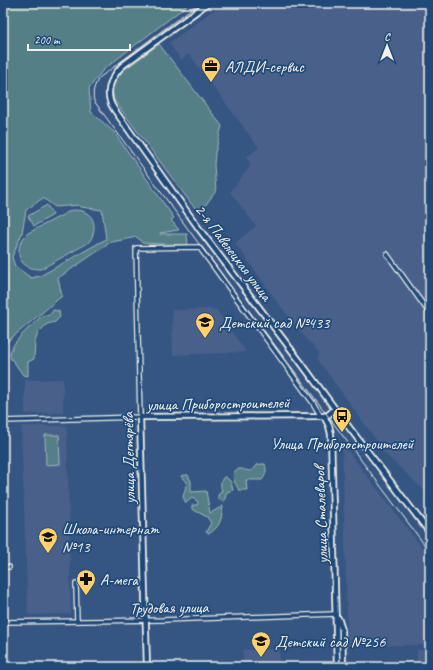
<svg xmlns="http://www.w3.org/2000/svg" width="433" height="670" viewBox="0 0 433 670" font-family="Caveat,sans-serif">
	<rect width="100%" height="100%" fill="#355583"/>
	<filter id="ink" filterUnits="userSpaceOnUse"><feTurbulence type="fractalNoise" baseFrequency=".025" numOctaves="2"/><feDisplacementMap in="SourceGraphic" scale="8" xChannelSelector="R" yChannelSelector="G"/><feConvolveMatrix kernelMatrix="1 2 1 2 8 2 1 2 1" color-interpolation-filters="sRGB"/></filter>
	<g filter="url(#ink)">
		<g fill="#48608b">
			<path d="M 223,3 L 430,3 L 430,496 L 381,450 L 382,448 L 318,360 L 319,353 L 313,346 L 306,339 L 275,299 L 259,276 L 235,243 L 256,226 L 230,192 L 251,165 L 246,157 L 259,148 L 189,54 L 181,60 L 169,43 Z"/>
			<path d="M 216,309 L 246,352 L 173,355 L 172,310 Z"/>
			<path d="M 63,379 L 63,413 L 25,414 L 25,380 Z"/>
			<path d="M 21,426 L 67,426 L 71,614 L 28,615 Z"/>
			<path d="M 342,443 L 430,558 L 430,645 L 348,646 Z"/>
			<path d="M 279,649 L 280,667 L 243,667 L 243,650 Z"/>
			<rect x="417" y="650" width="13" height="17"/>
		</g>
		<g fill="#547f87" stroke="#a4b8b8" fill-rule="evenodd">
			<path d="M 3,3 L 190,3 L 103,70 L 89,88 L 91,112 L 114,132 L 174,218 L 171,220 L 179,230 L 160,233 L 160,234 L 187,234 L 188,245 L 142,243 L 137,237 L 107,243 L 107,245 L 58,278 L 62,296 L 3,345 ZM 43,198 L 55,207 L 79,205 L 81,207 L 102,210 L 106,239 L 40,276 L 31,278 L 15,266 L 12,257 L 22,233 L 26,210 Z"/>
			<path d="M 159,44 L 222,126 L 215,153 L 214,165 L 216,191 L 201,211 L 193,206 L 114,100 L 112,88 L 120,73 Z"/>
			<path d="M 47,205 L 53,215 L 34,226 L 28,216 Z"/>
			<path d="M 72,210 C 77,210 83,210 88,214 C 97,220 95,236 88,243 L 41,269 C 17,270 12,248 28,233 Z"/>
			<path d="M 53,310 L 59,311 L 60,317 L 55,322 L 47,324 L 38,333 L 35,342 L 34,359 L 28,362 L 28,376 L 23,375 L 14,362 L 11,359 C 10,356 9,353 11,350 C 15,339 34,323 43,315 C 49,316 51,315 53,310 Z"/>
			<path d="M 45,435 L 59,435 L 60,464 L 46,465 Z"/>
			<path d="M 262,464 L 265,464 C 267,471 266,475 262,480 L 246,480 L 247,490 L 239,490 C 235,484 228,470 240,469 C 247,469 251,475 257,465 Z"/>
			<path d="M 184,475 L 188,475 L 191,481 L 191,492 L 206,491 L 210,513 L 223,506 C 221,521 221,525 209,534 L 206,532 L 211,523 L 207,517 L 192,509 L 192,505 L 197,505 L 198,503 L 197,501 L 192,498 L 186,503 L 183,497 L 187,482 L 182,478 L 181,476 Z"/>
			<path d="M 225,476 L 231,482 L 233,490 L 227,492 L 224,502 L 218,499 L 218,495 L 222,491 C 220,485 220,480 225,476 Z"/>
		</g>
		<g fill="none" stroke-linecap="round" stroke-linejoin="round">
			<defs>
				<g id="street">
					<path d="M 387,254 L 430,314"/>
					<path d="M 3,421 L 140,417 L 136,248 L 199,247 L 313,403 L 320,415"/>
					<path d="M 3,567 L 9,567"/>
					<path d="M 76,584 L 77,621"/>
					<path d="M 3,622 L 163,620 L 336,614"/>
				</g>
				<g id="secondary">
					<path d="M 208,3 L 122,66 C 113,76 106,87 110,101 C 111,105 114,109 116,112 L 200,230 L 299,360 L 335,409 L 430,533"/>
					<path d="M 324,416 L 329,426 L 331,434 L 337,667"/>
					<path d="M 338,618 L 342,630 L 343,667"/>
					<path d="M 147,667 L 140,417 L 324,416 L 328,415 L 335,409"/>
				</g>
			</defs>
			<use href="#street" stroke="#f4f1e8" stroke-width="6"/>
			<use href="#secondary" stroke="#f4f1e8" stroke-width="8"/>
			<use href="#street" stroke="#1f4a7a" stroke-width="3.5"/>
			<use href="#secondary" stroke="#1f4a7a" stroke-width="4.5"/>
			<path stroke="#f4f1e8" stroke-width="1" d="M 199,3 L 99,78 C 94,86 92,92 94,101 L 202,248 L 430,552"/>
		</g>
	</g>
	<defs>
		<symbol id="office-pin" viewBox="-11 -11 22 30"><path d="M0 17L-7.5 6A9.5 9.5 0 1 1 7.5 6Z" fill="#ffd166" stroke="#1f4a7a"/><path d="M-6-3h4V-5.5h4V-3h4V5H-6ZM-1-4.5V-3h2v-1.5ZM-6 0V1H6V0Z" fill="#111"/></symbol>
		<symbol id="school-pin" viewBox="-11 -11 22 30"><path d="M0 17L-7.5 6A9.5 9.5 0 1 1 7.5 6Z" fill="#ffd166" stroke="#1f4a7a"/><path d="M0-5L7-2L0 1L-7-2ZM-4 1L0 2.5L4 1V4Q0 6-4 4Z" fill="#111"/></symbol>
		<symbol id="bus-pin" viewBox="-11 -11 22 30"><path d="M0 17L-7.5 6A9.5 9.5 0 1 1 7.5 6Z" fill="#ffd166" stroke="#1f4a7a"/><path d="M-5-6H5V4H4V6H2V4H-2V6H-4V4H-5ZM-3.5-4V0h7V-4ZM-3.5 1.2v1.5H-2V1.2ZM2 1.2v1.5H3.5V1.2Z" fill="#111"/></symbol>
		<symbol id="pharmacy-pin" viewBox="-11 -11 22 30"><path d="M0 17L-7.5 6A9.5 9.5 0 1 1 7.5 6Z" fill="#ffd166" stroke="#1f4a7a"/><path d="M-2-6h4v4h4v4h-4v4h-4v-4h-4v-4h4Z" fill="#111"/></symbol>
	</defs>
	<g fill-rule="evenodd">
		<use href="#office-pin" x="200" y="55" width="22" height="30"/>
		<use href="#school-pin" x="194" y="311" width="22" height="30"/>
		<use href="#bus-pin" x="331" y="405" width="22" height="30"/>
		<use href="#school-pin" x="37" y="526" width="22" height="30"/>
		<use href="#pharmacy-pin" x="75" y="568" width="22" height="30"/>
		<use href="#school-pin" x="250" y="630" width="22" height="30"/>
	</g>
	<g text-anchor="middle" stroke-width="3.5" stroke-linejoin="round" paint-order="stroke">
		<g font-size="16" fill="#f4f1e8" stroke="#1f4a7a" text-anchor="start">
			<text x="225" y="72">АЛДИ-сервис</text>
			<text x="219" y="328">Детский сад №433</text>
			<text x="342" y="449" text-anchor="middle">Улица Приборостроителей</text>
			<text x="62" y="534">Школа-интернат<tspan x="62" dy="18">№13</tspan></text>
			<text x="100" y="585">А-мега</text>
			<text x="275" y="647">Детский сад №256</text>
		</g>
		<g font-size="16" fill="#f4f1e8" stroke="#1f4a7a">
			<text transform="translate(234 252) rotate(53)" y="6">2-я Павелецкая улица</text>
			<text transform="translate(218 403) rotate(-1)" y="6">улица Приборостроителей</text>
			<text transform="translate(128 458) rotate(-91)" y="6">улица Дегтярёва</text>
			<text transform="translate(320 515) rotate(-92)" y="6">улица Сталеваров</text>
			<text transform="translate(169 607) rotate(-1)" y="6">Трудовая улица</text>
		</g>
	</g>
	<rect width="433" height="670" fill="none" stroke="#1f4a7a" stroke-width="16"/>
	<rect x="8" y="8" width="417" height="654" fill="none" stroke="#f4f1e8" stroke-width="1.5" filter="url(#ink)"/>
	<g transform="translate(387 46)" stroke="#1f4a7a" stroke-width="3" paint-order="stroke">
	<path d="M0-3L7 15L0 10L-7 15Z" fill="#f4f1e8"/>
	<text y="-6" font-size="11" font-weight="bold" text-anchor="middle" fill="#f4f1e8">С</text>
	</g>
	<path d="M28 44v6h102v-6" fill="none" stroke="#f4f1e8" stroke-width="2"/>
	<text x="34" y="44" font-size="12" fill="#f4f1e8" stroke="#1f4a7a" stroke-width="3" paint-order="stroke">200 m</text>
</svg>
